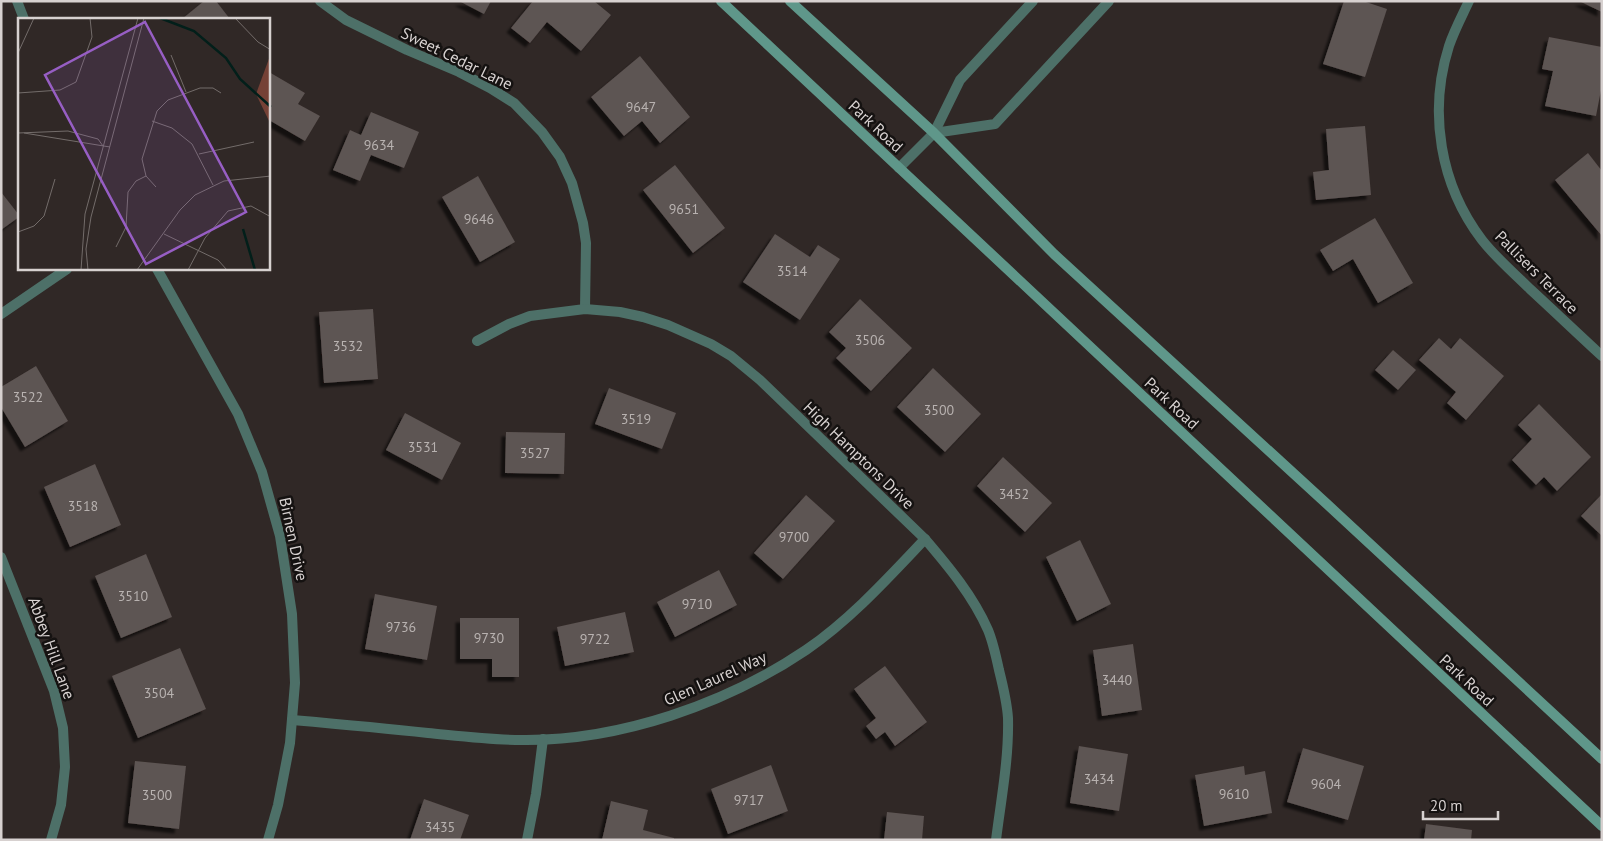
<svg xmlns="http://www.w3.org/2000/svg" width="1603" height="841" viewBox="0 0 1603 841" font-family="'PT Sans',sans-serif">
	<defs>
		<filter id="shadow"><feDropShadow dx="-4.5" dy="4.5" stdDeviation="1" flood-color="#0009"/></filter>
	</defs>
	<rect width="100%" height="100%" fill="#302826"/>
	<g fill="#5d5452" filter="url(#shadow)">
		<path d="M 204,1 L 216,1 L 230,19 L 182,19 Z"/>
		<path d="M 459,1 L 491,1 L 484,14 Z"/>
		<path d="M 533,1 L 594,1 L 611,15 L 581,51 L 547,22 L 530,43 L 511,28 Z"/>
		<path d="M 1344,1 L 1363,1 L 1387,9 L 1365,77 L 1323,64 Z"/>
		<path d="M 1579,1 L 1602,1 L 1602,12 Z"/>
		<path d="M 1549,37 L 1602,47 L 1602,85 L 1596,116 L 1545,106 L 1553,71 L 1542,69 Z"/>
		<path d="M 640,56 L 690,117 L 660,143 L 642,121 L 624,136 L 591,97 Z"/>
		<path d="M 269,72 L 305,93 L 298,104 L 320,116 L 305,141 L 269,120 Z"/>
		<path d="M 371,112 L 419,132 L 404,168 L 371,155 L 360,181 L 333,170 L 350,130 L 361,135 Z"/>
		<path d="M 1365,126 L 1371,195 L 1316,200 L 1313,172 L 1329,170 L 1326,129 Z"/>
		<path d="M 1588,153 L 1602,171 L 1602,236 L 1555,180 Z"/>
		<path d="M 675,165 L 725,228 L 693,253 L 643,190 Z"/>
		<path d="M 478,176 L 515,242 L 480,262 L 442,197 Z"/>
		<path d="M 1,192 L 19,215 L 19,217 L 1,230 Z"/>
		<path d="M 1375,218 L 1413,283 L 1378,303 L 1353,259 L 1333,271 L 1320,250 Z"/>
		<path d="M 775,234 L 810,257 L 818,245 L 840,259 L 800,320 L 743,282 Z"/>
		<path d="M 860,299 L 912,348 L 871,391 L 836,358 L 846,348 L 829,332 Z"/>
		<path d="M 373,309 L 378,379 L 324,383 L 319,312 Z"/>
		<path d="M 1439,338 L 1451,349 L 1460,338 L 1504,376 L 1466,420 L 1447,403 L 1456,392 L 1419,360 Z"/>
		<path d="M 1393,350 L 1416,370 L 1398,390 L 1375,370 Z"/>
		<path d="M 36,366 L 68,421 L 25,447 L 1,407 L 1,387 Z"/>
		<path d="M 933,368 L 981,414 L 945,452 L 897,407 Z"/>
		<path d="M 609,388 L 676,413 L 662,449 L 595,424 Z"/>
		<path d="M 1539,404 L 1591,457 L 1557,491 L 1544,477 L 1536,485 L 1512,460 L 1532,439 L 1518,425 Z"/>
		<path d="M 405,413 L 461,443 L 442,480 L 386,450 Z"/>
		<path d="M 506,432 L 565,433 L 564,474 L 505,473 Z"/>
		<path d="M 1003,457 L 1052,503 L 1025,532 L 977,486 Z"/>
		<path d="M 95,464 L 121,525 L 70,547 L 44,487 Z"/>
		<path d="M 1602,494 L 1602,536 L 1581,516 Z"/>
		<path d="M 806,495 L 835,521 L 783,579 L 754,553 Z"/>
		<path d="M 1080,540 L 1111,604 L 1077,621 L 1046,557 Z"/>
		<path d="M 146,554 L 172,617 L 121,638 L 95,576 Z"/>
		<path d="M 719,570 L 737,605 L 675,637 L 657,602 Z"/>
		<path d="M 375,594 L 437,606 L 427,660 L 365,649 Z"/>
		<path d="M 625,612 L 634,652 L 565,666 L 557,627 Z"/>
		<path d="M 460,618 L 519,618 L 519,677 L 492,677 L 492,659 L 460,659 Z"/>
		<path d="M 1133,644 L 1142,710 L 1102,716 L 1093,650 Z"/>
		<path d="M 180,648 L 206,709 L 138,738 L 112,676 Z"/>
		<path d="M 885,666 L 927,722 L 895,746 L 885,732 L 876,739 L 866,726 L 876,718 L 854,689 Z"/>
		<path d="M 1079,746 L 1128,754 L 1119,811 L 1070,803 Z"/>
		<path d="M 1303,748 L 1364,766 L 1348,820 L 1287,802 Z"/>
		<path d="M 135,761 L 186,766 L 179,829 L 128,823 Z"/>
		<path d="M 771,765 L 788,811 L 728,834 L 711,789 Z"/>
		<path d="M 1244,766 L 1245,775 L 1265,771 L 1272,813 L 1204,826 L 1195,775 Z"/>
		<path d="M 424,799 L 469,815 L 460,840 L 410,840 Z"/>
		<path d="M 611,801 L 648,810 L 643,830 L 674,838 L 674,840 L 602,840 Z"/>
		<path d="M 887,812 L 924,816 L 922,840 L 884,840 Z"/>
		<path d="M 1426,824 L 1472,830 L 1471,840 L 1424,840 Z"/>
	</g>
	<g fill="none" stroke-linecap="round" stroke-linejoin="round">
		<g stroke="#4d7068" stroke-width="10">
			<path d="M 17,1 L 24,19"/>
			<path d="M 320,1 L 346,20 L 407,50 L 459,72 L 490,88 L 514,103 L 542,132 L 560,157 L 572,183 L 583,223 L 586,243 L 585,309"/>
			<path d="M 1469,1 C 1462,16 1454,31 1449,46 C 1428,112 1440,185 1482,240 C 1496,258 1514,273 1530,289 C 1554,311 1578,334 1602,356"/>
			<path d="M 157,269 L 238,414 L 262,472 L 280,536 L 292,614 L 295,683 L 290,743 L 278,805 L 268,840"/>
			<path d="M 1,314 L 67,269"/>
			<path d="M 477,341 L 509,324 L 530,316 L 585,309 L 620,312 L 643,317 L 668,325 L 711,344 L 731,356 L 760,380 L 925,539 C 949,567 973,596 988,630 C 993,642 996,656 999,670 C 1003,686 1007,702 1008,718 C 1009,759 1001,800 996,840"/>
			<path d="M 1,557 L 54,691 L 63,728 L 65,767 L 61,805 L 51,840"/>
			<path d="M 292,720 C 338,724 383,728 428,733 C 459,736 491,740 522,740 C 620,741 726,704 806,650 C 851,619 888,578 925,539"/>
			<path d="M 527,840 L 536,794 L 543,739"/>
		</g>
		<g stroke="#4d7068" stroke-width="10">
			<path d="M 934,133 L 995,124 L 1109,1"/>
			<path d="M 899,168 L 934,133 L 960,80 L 1033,1"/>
		</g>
		<g stroke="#5f978a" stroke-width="10">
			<path d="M 721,1 L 1602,826"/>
			<path d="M 790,1 L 934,133 L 1054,254 L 1328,505 L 1602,759"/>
		</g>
	</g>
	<g text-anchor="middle" stroke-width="5" stroke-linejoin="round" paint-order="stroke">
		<g font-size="14" fill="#b8b2b0">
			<text x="641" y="112">9647</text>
			<text x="379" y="150">9634</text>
			<text x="684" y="214">9651</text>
			<text x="479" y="224">9646</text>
			<text x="792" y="276">3514</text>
			<text x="870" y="345">3506</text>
			<text x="348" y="351">3532</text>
			<text x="28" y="402">3522</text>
			<text x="939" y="415">3500</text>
			<text x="636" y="424">3519</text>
			<text x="423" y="452">3531</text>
			<text x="535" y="458">3527</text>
			<text x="1014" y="499">3452</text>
			<text x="83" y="511">3518</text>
			<text x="794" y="542">9700</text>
			<text x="133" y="601">3510</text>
			<text x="697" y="609">9710</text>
			<text x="401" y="632">9736</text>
			<text x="489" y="643">9730</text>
			<text x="595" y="644">9722</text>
			<text x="1117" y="685">3440</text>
			<text x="159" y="698">3504</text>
			<text x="1099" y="784">3434</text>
			<text x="1326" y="789">9604</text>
			<text x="1234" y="799">9610</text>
			<text x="157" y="800">3500</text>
			<text x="749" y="805">9717</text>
			<text x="440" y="832">3435</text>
		</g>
		<g font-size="16" fill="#d7d1d0" stroke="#151211">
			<text transform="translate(457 58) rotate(26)" y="6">Sweet Cedar Lane</text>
			<text transform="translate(876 126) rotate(43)" y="6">Park Road</text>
			<text transform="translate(1537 272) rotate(45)" y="6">Pallisers Terrace</text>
			<text transform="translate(1172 403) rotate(43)" y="6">Park Road</text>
			<text transform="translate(859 455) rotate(44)" y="6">High Hamptons Drive</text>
			<text transform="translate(294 539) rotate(78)" y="6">Birnen Drive</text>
			<text transform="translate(52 648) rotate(70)" y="6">Abbey Hill Lane</text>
			<text transform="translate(715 678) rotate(-24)" y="6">Glen Laurel Way</text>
			<text transform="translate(1467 680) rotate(43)" y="6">Park Road</text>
		</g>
	</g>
	<g transform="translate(18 18)">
		<rect width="252" height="252" fill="#302826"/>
		<path d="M 252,38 L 253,38 L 252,105 L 238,76 Z" fill="#754136"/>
		<path fill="none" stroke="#021f1a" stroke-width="2.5" d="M 142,0 L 176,13 L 208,40 L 222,61 L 253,89M 225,211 L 237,252"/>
		<path fill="none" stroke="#736c6a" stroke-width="1" d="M 217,0 L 240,24 L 253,32M 0,35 L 16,0M 153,37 L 168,74M 0,75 L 42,72 L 58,64 L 74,19 L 72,0M 134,103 L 154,110 L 174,126 L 195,167M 0,115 L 50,113 L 80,121 L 85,128M 6,115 L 92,129M 181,136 L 236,124M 138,169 L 128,158 L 124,141 L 139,93 L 150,82 L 182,70 L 195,70 L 203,75M 0,214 L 16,208 L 26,198 L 37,161M 146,216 L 200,242 L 209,252M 98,229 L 108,209 L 110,174 L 118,163 L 128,158M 63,252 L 67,196 L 120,0M 70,252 L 68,231 L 73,199 L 126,0M 119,252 L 162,192 L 177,177 L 206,163 L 253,158M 170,252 L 187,220 L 210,193 L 233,188 L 253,199"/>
		<path fill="#975ec4" fill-opacity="0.15" stroke="#975ec4" stroke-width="2.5" d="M 127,4 L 228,194 L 128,246 L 27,57 Z"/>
		<rect width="252" height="252" fill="none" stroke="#d7d1d0" stroke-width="2.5"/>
	</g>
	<rect width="1603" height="841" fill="none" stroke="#d7d1d0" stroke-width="5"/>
	<path d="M1423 811v8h75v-8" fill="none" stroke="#d7d1d0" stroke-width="2.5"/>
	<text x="1430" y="811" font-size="15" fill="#d7d1d0" stroke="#151211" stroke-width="4" paint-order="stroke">20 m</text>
</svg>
